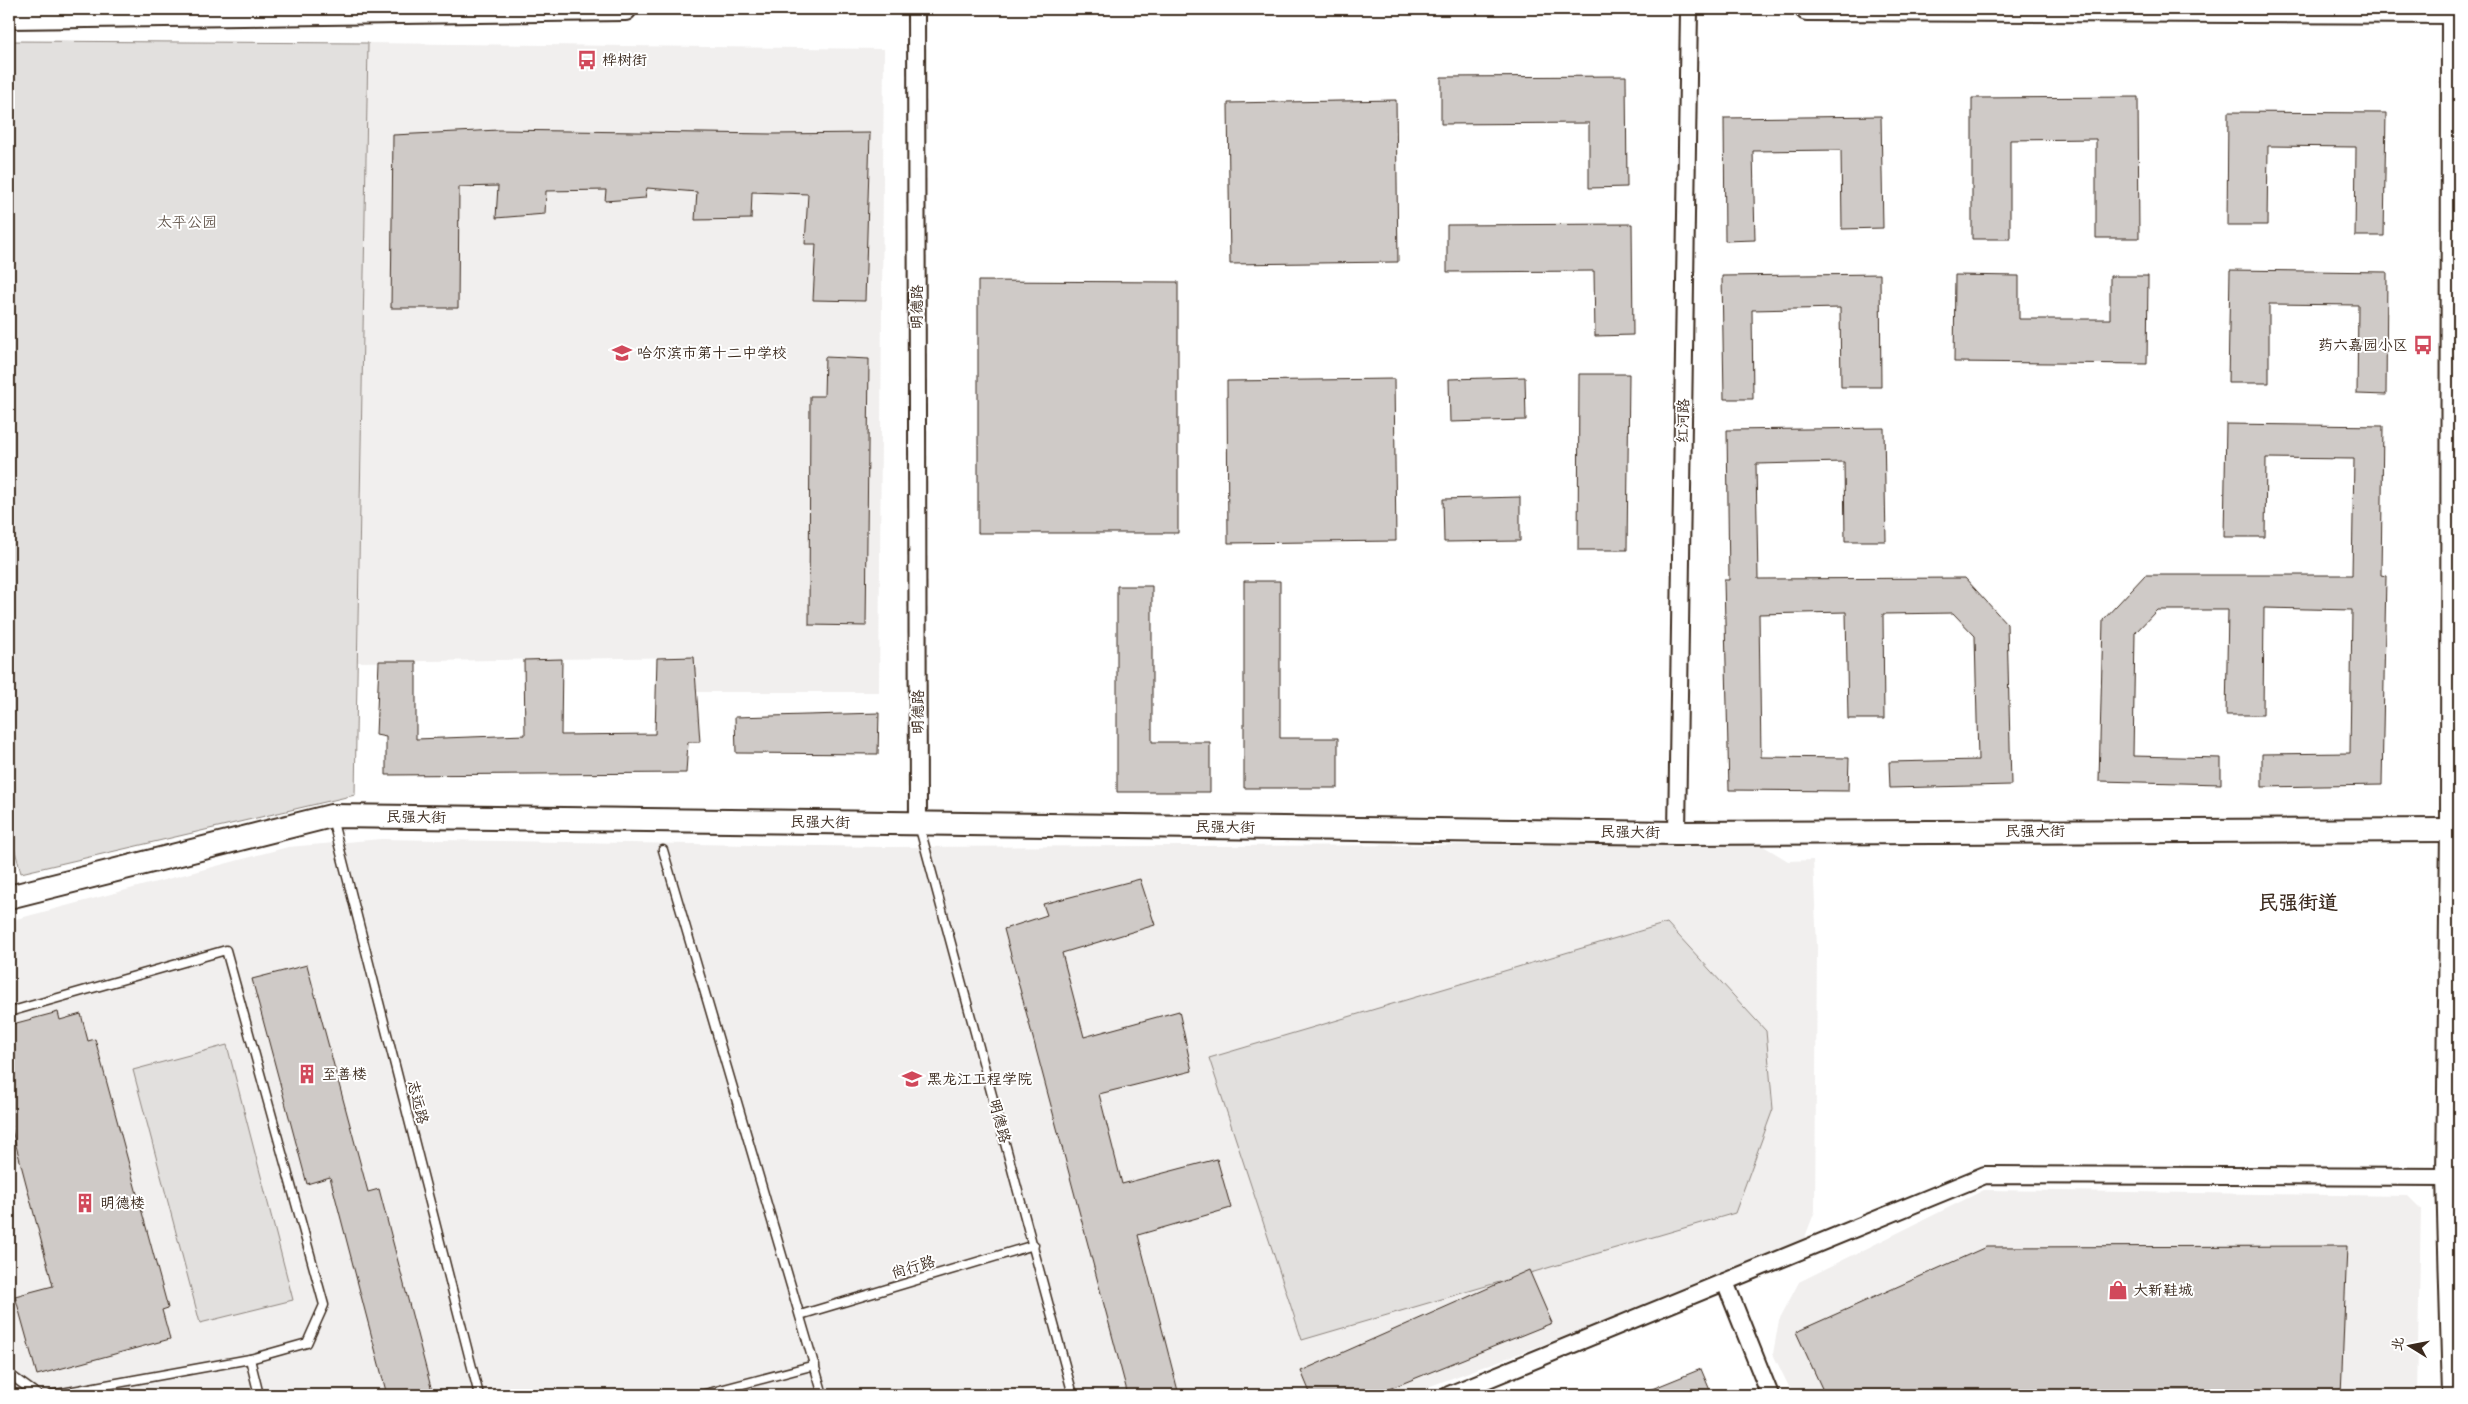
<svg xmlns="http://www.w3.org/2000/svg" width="2468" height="1404" viewBox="0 0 2468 1404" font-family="Mali,'LXGW WenKai TC',sans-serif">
	<rect width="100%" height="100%" fill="#fff"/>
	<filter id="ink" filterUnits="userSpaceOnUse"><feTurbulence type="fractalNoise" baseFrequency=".02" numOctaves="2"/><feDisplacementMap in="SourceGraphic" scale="10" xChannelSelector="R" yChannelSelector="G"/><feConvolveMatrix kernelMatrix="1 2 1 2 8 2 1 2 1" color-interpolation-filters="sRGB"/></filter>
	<g filter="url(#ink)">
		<g fill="#f1efee">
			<path d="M 368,43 L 884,49 L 879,692 L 694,692 L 694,657 L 358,662 Z"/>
			<path d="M 381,839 L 884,847 L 1760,844 L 1788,861 L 1813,860 L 1817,947 L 1815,1211 L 1800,1250 L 1406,1395 L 9,1395 L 9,921 L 288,847 Z"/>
			<path d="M 1984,1190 L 2408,1196 L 2421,1209 L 2417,1395 L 1793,1395 L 1773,1354 L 1779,1320 L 1799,1282 Z"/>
		</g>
		<g fill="#e2e0de" stroke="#8e857e">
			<path d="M 9,41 L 368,43 L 355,795 L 21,873 L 9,829 Z"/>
			<path d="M 1667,923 L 1766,1031 L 1773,1109 L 1735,1213 L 1302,1340 L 1209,1058 Z"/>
			<path d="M 227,1045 L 293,1300 L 200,1323 L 133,1070 Z"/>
		</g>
		<g fill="#cfcac7" stroke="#3b2a1e">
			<path d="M 1626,76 L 1627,187 L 1589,188 L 1589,123 L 1441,124 L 1441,77 Z"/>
			<path d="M 2138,97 L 2139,238 L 2096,238 L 2096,139 L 2010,140 L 2010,239 L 1972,239 L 1972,98 Z"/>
			<path d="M 1396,100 L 1398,262 L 1230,264 L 1228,103 Z"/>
			<path d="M 2228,112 L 2386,113 L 2384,236 L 2355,236 L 2356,147 L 2268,146 L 2267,225 L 2227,225 Z"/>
			<path d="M 1881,116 L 1883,228 L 1842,229 L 1841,150 L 1753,151 L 1755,240 L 1725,241 L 1724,118 Z"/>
			<path d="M 499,130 L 771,134 L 870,133 L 865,301 L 813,300 L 816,244 L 805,244 L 808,194 L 752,192 L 751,219 L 695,220 L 697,192 L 647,188 L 645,198 L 605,201 L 606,190 L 546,191 L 545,214 L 496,218 L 498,186 L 459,187 L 458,308 L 391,308 L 393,135 Z"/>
			<path d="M 1632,224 L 1633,335 L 1595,336 L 1594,271 L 1447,272 L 1447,225 Z"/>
			<path d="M 2230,270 L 2387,272 L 2386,395 L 2357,394 L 2358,305 L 2269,304 L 2269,383 L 2228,383 Z"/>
			<path d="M 1880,274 L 1881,387 L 1841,387 L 1840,308 L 1752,310 L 1753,399 L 1724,399 L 1722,276 Z"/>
			<path d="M 1955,275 L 2019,276 L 2019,319 L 2110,319 L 2110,276 L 2148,276 L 2147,364 L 1954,362 Z"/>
			<path d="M 978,281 L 1178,282 L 1178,533 L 978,533 Z"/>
			<path d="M 825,357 L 869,359 L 866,626 L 809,625 L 810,396 L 824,396 Z"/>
			<path d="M 1579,374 L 1629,374 L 1627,550 L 1578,550 Z"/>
			<path d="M 1525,377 L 1526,420 L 1450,422 L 1449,379 Z"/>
			<path d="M 1394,379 L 1396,541 L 1228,543 L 1227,381 Z"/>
			<path d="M 2226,424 L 2383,426 L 2381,575 L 2386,576 L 2382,785 L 2262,787 L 2262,754 L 2350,753 L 2352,610 L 2264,608 L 2263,715 L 2226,715 L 2228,610 L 2157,610 L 2135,633 L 2133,756 L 2221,758 L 2221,784 L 2099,781 L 2103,620 L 2145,575 L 2352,575 L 2354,459 L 2266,458 L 2265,537 L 2224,537 Z"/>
			<path d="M 1884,428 L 1886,541 L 1845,541 L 1844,462 L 1756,464 L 1758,579 L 1965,578 L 2007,624 L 2011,785 L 1890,788 L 1889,762 L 1978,760 L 1975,636 L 1953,613 L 1883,614 L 1884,719 L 1848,719 L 1846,612 L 1759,614 L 1761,757 L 1849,758 L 1848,791 L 1729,790 L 1724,580 L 1729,580 L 1727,430 Z"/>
			<path d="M 1520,497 L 1520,541 L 1444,542 L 1443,499 Z"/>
			<path d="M 1244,581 L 1280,581 L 1280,738 L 1338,738 L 1338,788 L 1244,788 Z"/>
			<path d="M 1117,586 L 1152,586 L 1152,742 L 1210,742 L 1210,792 L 1117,792 Z"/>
			<path d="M 694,657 L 700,742 L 688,742 L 686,773 L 386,775 L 386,737 L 376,735 L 379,661 L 416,661 L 416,739 L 525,735 L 524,660 L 562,659 L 561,735 L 655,734 L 657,658 Z"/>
			<path d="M 879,713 L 878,754 L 736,753 L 735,717 Z"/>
			<path d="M 1140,879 L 1155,925 L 1062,953 L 1084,1037 L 1179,1011 L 1192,1071 L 1099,1094 L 1122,1184 L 1217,1159 L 1231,1208 L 1138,1235 L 1179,1395 L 1128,1395 L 1004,929 L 1047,915 L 1043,904 Z"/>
			<path d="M 307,965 L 368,1192 L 379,1189 L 433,1395 L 387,1395 L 330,1177 L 307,1184 L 252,979 Z"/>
			<path d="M 58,1012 L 60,1020 L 81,1014 L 88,1041 L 95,1039 L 168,1308 L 162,1310 L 170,1339 L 37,1375 L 15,1296 L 53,1286 L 9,1119 L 9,1025 Z"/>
			<path d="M 2347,1246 L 2341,1395 L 1825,1395 L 1796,1332 L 1986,1247 Z"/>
			<path d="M 1529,1270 L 1552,1323 L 1374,1395 L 1311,1395 L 1301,1371 Z"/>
			<path d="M 1701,1369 L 1712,1395 L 1637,1395 Z"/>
		</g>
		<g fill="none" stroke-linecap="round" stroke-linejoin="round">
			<defs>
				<g id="lane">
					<path d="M 332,818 L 479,1395"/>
					<path d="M 919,825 L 1073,1395"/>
					<path d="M 663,850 L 823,1395"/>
					<path d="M 9,1012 L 226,950 L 324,1305 L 307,1343 L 250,1359 L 51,1395"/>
					<path d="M 800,1315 L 1034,1245"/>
					<path d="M 250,1359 L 259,1395"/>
					<path d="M 9,1374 L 38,1395"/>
					<path d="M 701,1395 L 815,1365"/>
				</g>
				<g id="street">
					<path d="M 916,9 L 918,823"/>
					<path d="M 1677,833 L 1689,9"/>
					<path d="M 1725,1282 L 1770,1395"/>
					<path d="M 1449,1395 L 1985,1175 L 2448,1177"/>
				</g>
				<g id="secondary">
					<path d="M 1807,9 L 2459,12"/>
					<path d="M 2453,9 L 2452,830 L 2448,1177 L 2454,1395"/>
					<path d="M 9,17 L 625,9"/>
					<path d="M 9,897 L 331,816 L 1677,833 L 2452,830"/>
				</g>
			</defs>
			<use href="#lane" stroke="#3b2a1e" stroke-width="11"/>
			<use href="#street" stroke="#3b2a1e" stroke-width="20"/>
			<use href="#secondary" stroke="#3b2a1e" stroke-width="26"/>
			<use href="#lane" stroke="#fff" stroke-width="8"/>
			<use href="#street" stroke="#fff" stroke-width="16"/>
			<use href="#secondary" stroke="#fff" stroke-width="22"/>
		</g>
	</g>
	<defs>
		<symbol id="bus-bare" viewBox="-9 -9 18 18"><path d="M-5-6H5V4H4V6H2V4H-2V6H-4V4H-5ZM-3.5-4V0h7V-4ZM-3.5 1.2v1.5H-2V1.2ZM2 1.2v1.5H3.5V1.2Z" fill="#d1495b" stroke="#fff" stroke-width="2.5" paint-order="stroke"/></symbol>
		<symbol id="school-bare" viewBox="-9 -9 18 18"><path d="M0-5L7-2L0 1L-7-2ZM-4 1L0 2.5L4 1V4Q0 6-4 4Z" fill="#d1495b" stroke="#fff" stroke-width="2.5" paint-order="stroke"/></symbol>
		<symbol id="building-bare" viewBox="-9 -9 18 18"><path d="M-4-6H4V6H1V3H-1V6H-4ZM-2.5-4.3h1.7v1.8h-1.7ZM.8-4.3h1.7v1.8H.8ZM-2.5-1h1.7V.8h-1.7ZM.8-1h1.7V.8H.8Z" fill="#d1495b" stroke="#fff" stroke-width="2.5" paint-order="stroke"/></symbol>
		<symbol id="university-bare" viewBox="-9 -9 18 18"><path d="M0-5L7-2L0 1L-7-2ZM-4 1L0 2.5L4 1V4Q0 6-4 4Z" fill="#d1495b" stroke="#fff" stroke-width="2.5" paint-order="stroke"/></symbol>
		<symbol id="shop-bare" viewBox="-9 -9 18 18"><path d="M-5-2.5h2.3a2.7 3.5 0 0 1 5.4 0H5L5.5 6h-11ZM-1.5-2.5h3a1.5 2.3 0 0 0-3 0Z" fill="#d1495b" stroke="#fff" stroke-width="2.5" paint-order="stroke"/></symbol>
	</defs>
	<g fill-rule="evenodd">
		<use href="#bus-bare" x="573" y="46" width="28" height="28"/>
		<use href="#bus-bare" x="2409" y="331" width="28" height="28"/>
		<use href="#school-bare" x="608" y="339" width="28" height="28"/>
		<use href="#building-bare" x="293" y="1060" width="28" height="28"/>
		<use href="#university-bare" x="898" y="1065" width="28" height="28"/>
		<use href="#building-bare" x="71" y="1189" width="28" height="28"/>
		<use href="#shop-bare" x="2104" y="1276" width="28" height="28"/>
	</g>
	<g text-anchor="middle" stroke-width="4" stroke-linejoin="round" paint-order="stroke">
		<g font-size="15" fill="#3b2a1e" stroke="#fff" text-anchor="start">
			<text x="602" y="65">桦树街</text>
			<text x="2408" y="350" text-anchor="end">药六嘉园小区</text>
			<text x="637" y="358">哈尔滨市第十二中学校</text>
			<text x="322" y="1079">至善楼</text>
			<text x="927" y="1084">黑龙江工程学院</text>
			<text x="100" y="1208">明德楼</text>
			<text x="2133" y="1295">大新鞋城</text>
		</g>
		<g font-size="15" fill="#65584e" stroke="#fff">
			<text x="187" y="227">太平公园</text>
		</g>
		<g font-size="15" fill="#3b2a1e" stroke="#fff">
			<text transform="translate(917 307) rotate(-90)" y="5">明德路</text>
			<text transform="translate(1683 421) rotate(-89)" y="5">红河路</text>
			<text transform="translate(918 712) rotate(-90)" y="5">明德路</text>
			<text transform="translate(416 817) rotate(1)" y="5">民强大街</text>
			<text transform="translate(820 822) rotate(1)" y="5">民强大街</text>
			<text transform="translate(1225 827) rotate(1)" y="5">民强大街</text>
			<text x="2035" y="836">民强大街</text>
			<text transform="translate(1630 832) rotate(1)" y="5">民强大街</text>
			<text transform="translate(418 1102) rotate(76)" y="5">志远路</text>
			<text transform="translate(1000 1121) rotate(75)" y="5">明德路</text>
			<text transform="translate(913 1267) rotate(-17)" y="5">尚行路</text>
		</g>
		<g font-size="20" font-weight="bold" fill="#3b2a1e" stroke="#fff">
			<text x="2298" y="909">民强街道</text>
		</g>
	</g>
	<rect width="2468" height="1404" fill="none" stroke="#fff" stroke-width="30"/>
	<rect x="15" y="15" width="2438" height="1374" fill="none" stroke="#3b2a1e" stroke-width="2" filter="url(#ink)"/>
	<g transform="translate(2410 1346) rotate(280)" stroke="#ffffff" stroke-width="4" paint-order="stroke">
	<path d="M0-4L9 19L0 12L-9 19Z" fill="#3b2a1e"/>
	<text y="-8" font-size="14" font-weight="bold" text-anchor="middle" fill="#3b2a1e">北</text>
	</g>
</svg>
